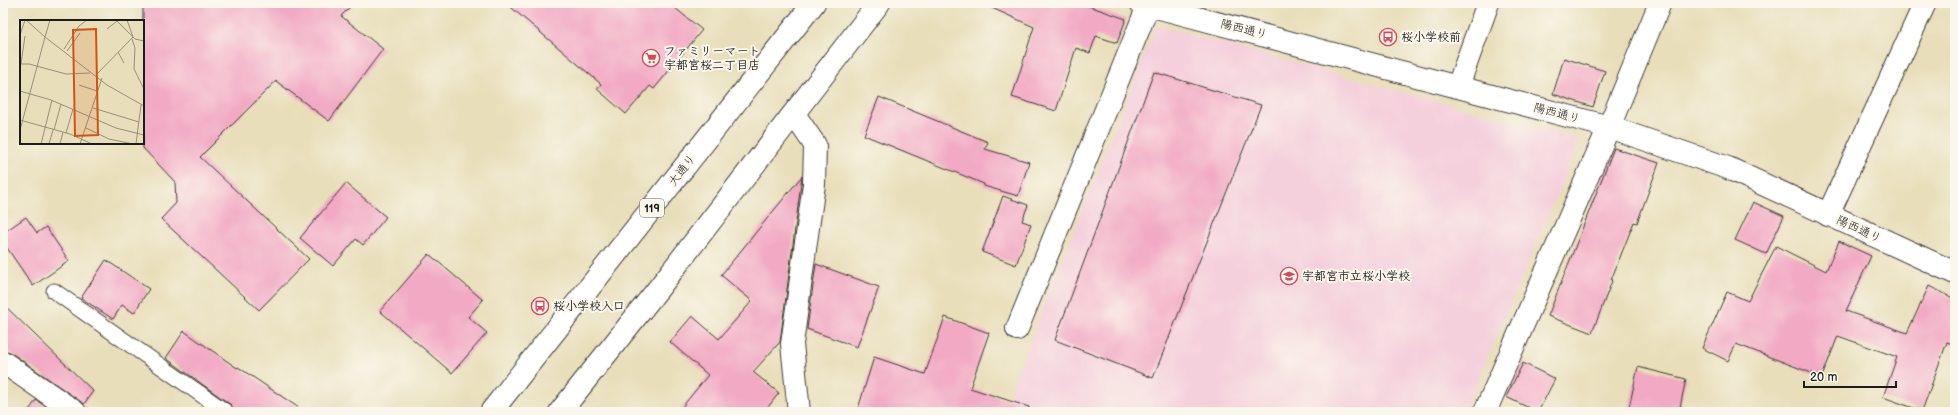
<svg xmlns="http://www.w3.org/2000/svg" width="1958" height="415" viewBox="0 0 1958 415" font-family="'Balsamiq Sans','Klee One',sans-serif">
	<rect width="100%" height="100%" fill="#fbf7ec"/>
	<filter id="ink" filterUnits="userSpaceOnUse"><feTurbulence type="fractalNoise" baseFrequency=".025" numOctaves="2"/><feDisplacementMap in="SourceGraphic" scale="8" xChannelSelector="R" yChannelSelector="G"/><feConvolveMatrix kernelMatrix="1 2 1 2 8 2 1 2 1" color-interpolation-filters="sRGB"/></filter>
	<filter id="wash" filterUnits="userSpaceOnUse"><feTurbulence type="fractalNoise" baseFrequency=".012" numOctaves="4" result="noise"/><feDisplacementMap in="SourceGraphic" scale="16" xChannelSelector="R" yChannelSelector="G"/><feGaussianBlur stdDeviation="0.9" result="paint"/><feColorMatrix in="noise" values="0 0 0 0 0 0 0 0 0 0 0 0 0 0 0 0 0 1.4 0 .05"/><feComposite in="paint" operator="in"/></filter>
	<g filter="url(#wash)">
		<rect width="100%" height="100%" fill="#e8deb9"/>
		<path fill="#f4cfdc" d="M 1156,25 L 1580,140 L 1464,412 L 1002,412 Z"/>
		<g id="blocks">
			<g fill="#f2a9c4">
				<path d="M 143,3 L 354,3 L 341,16 L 383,49 L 329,121 L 276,81 L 200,157 L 309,259 L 259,310 L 161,219 L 176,203 L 175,182 L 143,148 Z"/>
				<path d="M 506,3 L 669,3 L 702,30 L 654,89 L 650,86 L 626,114 L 597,89 L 601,84 Z"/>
				<path d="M 981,3 L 1080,3 L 1126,19 L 1117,43 L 1096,36 L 1090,53 L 1076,48 L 1056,111 L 1012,97 L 1034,27 Z"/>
				<path d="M 1564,58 L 1605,71 L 1593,107 L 1553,94 Z"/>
				<path d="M 1154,72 L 1261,105 L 1153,378 L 1055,340 Z"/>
				<path d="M 879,97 L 988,142 L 985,149 L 1029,162 L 1018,196 L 984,186 L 984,184 L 864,135 Z"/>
				<path d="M 1614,148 L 1659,163 L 1637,223 L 1634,222 L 1611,280 L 1612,281 L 1592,333 L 1548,316 Z"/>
				<path d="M 802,176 L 780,342 L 753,372 L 779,393 L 764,412 L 678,412 L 708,375 L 670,342 L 692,316 L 719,339 L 752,301 L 721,275 Z"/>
				<path d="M 346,183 L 386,217 L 363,245 L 356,239 L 333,266 L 300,238 Z"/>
				<path d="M 1003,196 L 1028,205 L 1022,221 L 1031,224 L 1016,265 L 982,252 Z"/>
				<path d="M 1753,202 L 1784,216 L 1766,254 L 1735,240 Z"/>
				<path d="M 26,217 L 37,233 L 46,227 L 69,261 L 33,286 L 3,242 L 3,233 Z"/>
				<path d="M 1839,241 L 1871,256 L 1846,311 L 1907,333 L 1929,286 L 1955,299 L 1955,345 L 1947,342 L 1922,411 L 1883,397 L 1897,357 L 1838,336 L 1822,377 L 1736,344 L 1728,361 L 1702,348 L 1727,292 L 1748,301 L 1776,246 L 1826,271 Z"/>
				<path d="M 429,254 L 483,300 L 468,317 L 487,333 L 452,373 L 380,311 Z"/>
				<path d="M 106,260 L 149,289 L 134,313 L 122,305 L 113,319 L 81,298 Z"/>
				<path d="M 816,264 L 879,287 L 857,347 L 807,329 Z"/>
				<path d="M 3,304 L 93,391 L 84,404 L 10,352 L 3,350 Z"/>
				<path d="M 945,317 L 989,333 L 970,388 L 1029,407 L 1028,412 L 857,412 L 874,357 L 925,374 Z"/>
				<path d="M 184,331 L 237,368 L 238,367 L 305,412 L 235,412 L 231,405 L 166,358 Z"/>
				<path d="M 1523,363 L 1555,379 L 1538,412 L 1506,397 Z"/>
				<path d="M 1638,367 L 1686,379 L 1679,412 L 1628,412 Z"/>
				<path d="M 36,400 L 53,412 L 28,412 Z"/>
			</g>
		</g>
	</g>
	<g filter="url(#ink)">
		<use href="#blocks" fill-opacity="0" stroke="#3b3934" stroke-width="1"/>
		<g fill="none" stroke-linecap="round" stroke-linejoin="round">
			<defs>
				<path id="lane" d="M 54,291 L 226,412"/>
				<g id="street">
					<path d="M 1458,86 L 1488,3"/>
					<path d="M 794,114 L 815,145 L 814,184 L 792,344 L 799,412"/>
					<path d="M 1828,215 L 1925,3"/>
					<path d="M 1017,329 L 1148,6"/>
					<path d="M 3,362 L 75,412"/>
					<path d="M 1485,412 L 1609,127 L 1660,3"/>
				</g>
				<path id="secondary" d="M 1141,3 L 1609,127 L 1728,168 L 1955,273"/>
				<g id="highway">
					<path d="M 491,412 L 814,3"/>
					<path d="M 560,412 L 662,284 L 879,3"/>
				</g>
			</defs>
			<use href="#lane" stroke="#3b3934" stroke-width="17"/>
			<use href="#street" stroke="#3b3934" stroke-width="24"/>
			<use href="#secondary" stroke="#3b3934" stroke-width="24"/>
			<use href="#highway" stroke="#3b3934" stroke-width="24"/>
			<use href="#lane" stroke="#fff" stroke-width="15"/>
			<use href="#street" stroke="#fff" stroke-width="22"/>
			<use href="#secondary" stroke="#fff" stroke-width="22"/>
			<use href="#highway" stroke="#fff" stroke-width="22"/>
		</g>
	</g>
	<defs>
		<symbol id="bus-ring" viewBox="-11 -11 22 22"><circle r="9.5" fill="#fbf7ec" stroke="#d1495b" stroke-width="1.5"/><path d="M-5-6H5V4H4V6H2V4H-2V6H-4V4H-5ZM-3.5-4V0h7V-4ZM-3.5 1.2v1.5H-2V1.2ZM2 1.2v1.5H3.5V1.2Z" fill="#d1495b"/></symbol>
		<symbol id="supermarket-ring" viewBox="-11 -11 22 22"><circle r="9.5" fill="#fbf7ec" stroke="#d1495b" stroke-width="1.5"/><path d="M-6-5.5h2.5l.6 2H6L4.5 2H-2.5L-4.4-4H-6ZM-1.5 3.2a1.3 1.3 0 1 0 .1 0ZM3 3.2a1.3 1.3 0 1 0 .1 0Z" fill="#d1495b"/></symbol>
		<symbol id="school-ring" viewBox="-11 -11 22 22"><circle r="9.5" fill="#fbf7ec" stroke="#d1495b" stroke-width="1.5"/><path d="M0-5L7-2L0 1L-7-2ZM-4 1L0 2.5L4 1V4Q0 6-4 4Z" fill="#d1495b"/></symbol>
	</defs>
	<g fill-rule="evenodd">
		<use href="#bus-ring" x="1378" y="27" width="20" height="20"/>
		<use href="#supermarket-ring" x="641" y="48" width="20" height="20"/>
		<use href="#school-ring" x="1279" y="266" width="20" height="20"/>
		<use href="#bus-ring" x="530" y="296" width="20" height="20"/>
	</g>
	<g text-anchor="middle" stroke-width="4" stroke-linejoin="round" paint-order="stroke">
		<rect fill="#fbf7ec" stroke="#5f5e5a" stroke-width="1" x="640" y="199" width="24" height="18" rx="3"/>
		<g font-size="11" font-weight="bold" fill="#1c1c1c">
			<text x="652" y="212">119</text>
		</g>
		<g font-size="12" fill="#1c1c1c" stroke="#fbf7ec">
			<text transform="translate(1244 29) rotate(14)" y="4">陽西通り</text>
			<text transform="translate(1557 113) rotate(15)" y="4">陽西通り</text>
			<text transform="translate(682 170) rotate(-52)" y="4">大通り</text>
			<text transform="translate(1859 229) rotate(25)" y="4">陽西通り</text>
		</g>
		<g font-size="12" font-weight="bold" fill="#1c1c1c" stroke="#fbf7ec" text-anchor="start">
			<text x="1401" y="41">桜小学校前</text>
			<text x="664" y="55">ファミリーマート<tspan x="664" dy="14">宇都宮桜二丁目店</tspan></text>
			<text x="1302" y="280">宇都宮市立桜小学校</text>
			<text x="553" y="310">桜小学校入口</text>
		</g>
	</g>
	<g transform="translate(20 20)">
		<rect width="124" height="124" fill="#e8deb9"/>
		<path fill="none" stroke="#96907a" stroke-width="1" d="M 96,0 L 115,19 L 124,21M 87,9 L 97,1M 0,15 L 5,0M 25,17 L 87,65 L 124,86M 25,17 L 30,0M 112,19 L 115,28 L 114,49 L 124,69M 44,29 L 59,6 L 67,0M 47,31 L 60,13M 98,32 L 104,43M 0,44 L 9,44 L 46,54 L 70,53M 1,44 L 5,16M 77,54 L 113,17 L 107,0M 59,65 L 77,71M 0,71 L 31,80 L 96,108 L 124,115M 73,88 L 119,102M 0,100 L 50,114 L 72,124M 66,108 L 89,119 L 113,124M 0,110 L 25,17 L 6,0M 34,110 L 41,84M 46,113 L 53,89M 21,124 L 32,80M 29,124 L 33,110M 40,124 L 43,112M 60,124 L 82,58M 116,124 L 121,85"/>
		<path fill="#d4530e" fill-opacity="0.15" stroke="#d4530e" stroke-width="2" d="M 76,9 L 78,115 L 55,116 L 53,10 Z"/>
		<rect width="124" height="124" fill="none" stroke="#1c1c1c" stroke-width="2"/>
	</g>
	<rect width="1958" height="415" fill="none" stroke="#fbf7ec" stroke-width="16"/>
	<path d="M1804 381v6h92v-6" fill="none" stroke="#1c1c1c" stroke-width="2"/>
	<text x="1810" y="381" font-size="12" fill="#1c1c1c" stroke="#fbf7ec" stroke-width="3" paint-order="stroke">20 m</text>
</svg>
